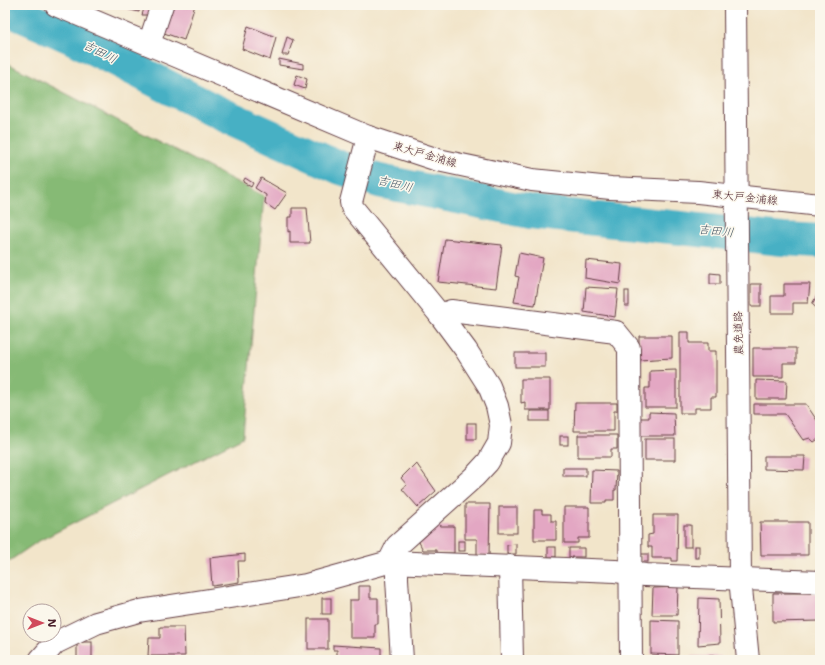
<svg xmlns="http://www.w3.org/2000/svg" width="825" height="665" viewBox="0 0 825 665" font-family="'Shantell Sans','Klee One',sans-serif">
	<rect width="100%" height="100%" fill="#fbf7ec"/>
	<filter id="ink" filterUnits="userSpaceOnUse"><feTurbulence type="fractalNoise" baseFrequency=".025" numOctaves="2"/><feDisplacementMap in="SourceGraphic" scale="8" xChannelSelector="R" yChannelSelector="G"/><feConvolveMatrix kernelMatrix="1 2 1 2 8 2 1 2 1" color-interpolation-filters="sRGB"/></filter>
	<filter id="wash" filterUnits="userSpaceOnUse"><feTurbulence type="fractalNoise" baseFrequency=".012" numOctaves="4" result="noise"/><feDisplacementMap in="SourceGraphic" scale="16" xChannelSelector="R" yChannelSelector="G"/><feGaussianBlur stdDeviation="0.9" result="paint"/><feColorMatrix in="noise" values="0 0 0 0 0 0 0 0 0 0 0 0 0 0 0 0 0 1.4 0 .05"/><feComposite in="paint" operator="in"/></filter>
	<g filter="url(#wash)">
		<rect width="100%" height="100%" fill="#f2e5ca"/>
		<path fill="#86ba75" stroke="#686c50" d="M 5,62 L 264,196 L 243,437 L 37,542 L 5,564 Z"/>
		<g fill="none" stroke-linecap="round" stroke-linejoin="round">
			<path stroke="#46b0c4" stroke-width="34" d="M 5,8 L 71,37 L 213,110 L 341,168 L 379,181 L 531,212 L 783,239 L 820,241"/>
		</g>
		<g id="blocks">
			<g fill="#e3a7c3">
				<path d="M 110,5 L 140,5 L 139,12 Z"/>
				<path d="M 145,5 L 151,5 L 148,15 L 142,15 Z"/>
				<path d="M 174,5 L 195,5 L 184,40 L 164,33 Z"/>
				<path d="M 248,26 L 276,37 L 270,60 L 242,49 Z"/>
				<path d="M 287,37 L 293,40 L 288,55 L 282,55 Z"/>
				<path d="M 279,59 L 303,64 L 303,69 L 279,65 Z"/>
				<path d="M 297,75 L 307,79 L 305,89 L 294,85 Z"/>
				<path d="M 245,178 L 253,183 L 251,187 L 243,182 Z"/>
				<path d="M 261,178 L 287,193 L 275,210 L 265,203 L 266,195 L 255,188 Z"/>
				<path d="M 292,208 L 307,208 L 310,243 L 290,243 L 290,231 L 288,232 L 288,217 L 292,217 Z"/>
				<path d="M 445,239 L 502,245 L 496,288 L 438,282 Z"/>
				<path d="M 519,253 L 543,258 L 535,305 L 514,302 L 519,277 L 515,276 Z"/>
				<path d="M 586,260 L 622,264 L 620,284 L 585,278 Z"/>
				<path d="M 710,273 L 720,274 L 720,284 L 710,284 Z"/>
				<rect x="751" y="284" width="10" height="22"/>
				<path d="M 784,284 L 810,284 L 808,303 L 793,303 L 793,313 L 771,313 L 771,296 L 784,296 Z"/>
				<path d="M 586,287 L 618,289 L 615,317 L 584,312 Z"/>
				<rect x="625" y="291" width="4" height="15"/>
				<path d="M 819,292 L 820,293 L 820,311 L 812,304 Z"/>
				<path d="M 680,332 L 689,332 L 689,343 L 708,343 L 708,351 L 716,351 L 716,397 L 711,397 L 711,408 L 695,408 L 695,413 L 680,413 Z"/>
				<path d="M 639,336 L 672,336 L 672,358 L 639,360 Z"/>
				<path d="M 753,348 L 796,348 L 796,363 L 783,363 L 783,377 L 753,377 Z"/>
				<rect x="515" y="353" width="30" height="14"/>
				<path d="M 676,370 L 676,407 L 645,407 L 645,388 L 650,388 L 650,371 Z"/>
				<path d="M 521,379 L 550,379 L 550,410 L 525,410 L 525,402 L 521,403 Z"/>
				<path d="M 756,380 L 787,381 L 786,399 L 756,399 Z"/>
				<path d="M 575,403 L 617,403 L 617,411 L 614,411 L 614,431 L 574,431 Z"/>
				<path d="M 754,404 L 806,404 L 820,425 L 820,438 L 814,442 L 810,438 L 803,440 L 785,414 L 754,414 Z"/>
				<rect x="530" y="411" width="19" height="10"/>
				<path d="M 649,412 L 674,413 L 675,436 L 637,436 L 637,418 L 649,418 Z"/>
				<rect x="467" y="423" width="9" height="16"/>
				<path d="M 578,435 L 617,435 L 617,449 L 611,449 L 611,457 L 578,457 Z"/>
				<rect x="560" y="436" width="8" height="9"/>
				<rect x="645" y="439" width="30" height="21"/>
				<path d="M 764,456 L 805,456 L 804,470 L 764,469 Z"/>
				<path d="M 416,463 L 436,491 L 418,507 L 402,489 L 407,485 L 401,478 Z"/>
				<rect x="563" y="468" width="23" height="8"/>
				<path d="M 592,470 L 617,471 L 616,490 L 614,490 L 614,500 L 606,500 L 606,503 L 591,503 Z"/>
				<path d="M 465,504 L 490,504 L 489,556 L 477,555 L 477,539 L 465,539 Z"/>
				<rect x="499" y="507" width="18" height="26"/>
				<path d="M 564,507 L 589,507 L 589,538 L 578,538 L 578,543 L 564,543 Z"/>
				<path d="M 534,510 L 542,510 L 542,514 L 551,514 L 551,521 L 556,521 L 556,540 L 534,540 Z"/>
				<path d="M 653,515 L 678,515 L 677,561 L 672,561 L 672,558 L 652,558 L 652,547 L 648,547 L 648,535 L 653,534 Z"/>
				<path d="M 760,522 L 808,522 L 808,555 L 761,555 Z"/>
				<path d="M 438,524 L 441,526 L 454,526 L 454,553 L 436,553 L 436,550 L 423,550 L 419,542 Z"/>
				<rect x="684" y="525" width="7" height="22"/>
				<rect x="458" y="541" width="7" height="10"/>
				<path d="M 516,544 L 516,554 L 507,554 L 507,545 Z"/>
				<rect x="695" y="546" width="4" height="12"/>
				<rect x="548" y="547" width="8" height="10"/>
				<rect x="569" y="548" width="15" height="9"/>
				<path d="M 245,554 L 245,561 L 238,561 L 239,582 L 212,586 L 210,558 Z"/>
				<rect x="641" y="554" width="7" height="8"/>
				<path d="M 359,586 L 370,586 L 370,598 L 378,598 L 378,624 L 375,624 L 375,638 L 350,638 L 350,600 L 359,600 Z"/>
				<path d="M 678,587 L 677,615 L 652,615 L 653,588 Z"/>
				<path d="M 773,593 L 820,593 L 820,621 L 773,622 Z"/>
				<rect x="322" y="598" width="9" height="16"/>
				<path d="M 699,598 L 719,599 L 720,643 L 698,645 Z"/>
				<rect x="308" y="619" width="20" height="30"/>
				<path d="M 651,620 L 678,621 L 678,655 L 651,654 Z"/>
				<path d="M 160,627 L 184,627 L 185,656 L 148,656 L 149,638 L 160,638 Z"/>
				<rect x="77" y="642" width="15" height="18"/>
				<path d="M 333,645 L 381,648 L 381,660 L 337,660 L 337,650 L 333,650 Z"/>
				<rect x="691" y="656" width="30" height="4"/>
			</g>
		</g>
	</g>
	<g filter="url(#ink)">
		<use href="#blocks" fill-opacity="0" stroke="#633d43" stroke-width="1"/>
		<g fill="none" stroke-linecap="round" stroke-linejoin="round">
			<defs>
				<g id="minor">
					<path d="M 735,5 L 740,578 L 748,660"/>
					<path d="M 149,44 L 162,5"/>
					<path d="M 368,137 L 351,202 L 352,207 L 440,315 L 466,350 L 489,386 L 497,406 L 501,425 L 499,443 L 488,462 L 475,476 L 397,546 L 389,562"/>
					<path d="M 440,315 L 451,311 L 616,332 L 629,348 L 631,660"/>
					<path d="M 397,562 L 397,579 L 402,660"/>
					<path d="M 510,566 L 512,660"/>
					<path d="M 40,660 L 55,643 L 96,623 L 139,611 L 306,585 L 389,562 L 615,571 L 645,575 L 820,582"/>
				</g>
				<path id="major" d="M 56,5 L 368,137 L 438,160 L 532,180 L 611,188 L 698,192 L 820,205"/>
			</defs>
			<use href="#minor" stroke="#633d43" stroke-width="24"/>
			<use href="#major" stroke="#633d43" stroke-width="24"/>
			<use href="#minor" stroke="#fff" stroke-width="22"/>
			<use href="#major" stroke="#fff" stroke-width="22"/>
		</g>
	</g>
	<g text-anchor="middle" stroke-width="3" stroke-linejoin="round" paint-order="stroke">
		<g font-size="11" fill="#4a1f2b" stroke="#fbf7ec">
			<text transform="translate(425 154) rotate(16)" y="4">東大戸金浦線</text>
			<text transform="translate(745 197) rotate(6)" y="4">東大戸金浦線</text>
			<text transform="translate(738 333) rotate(-91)" y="4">農免道路</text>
		</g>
		<g font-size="12" font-style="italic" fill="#485968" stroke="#fbf7ec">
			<text transform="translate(100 52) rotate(27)" y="4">吉田川</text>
			<text transform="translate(395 184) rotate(13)" y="4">吉田川</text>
			<text transform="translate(716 231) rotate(6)" y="4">吉田川</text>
		</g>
	</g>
	<rect width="825" height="665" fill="none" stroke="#fbf7ec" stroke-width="20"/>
	<g transform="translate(42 623) rotate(90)"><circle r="19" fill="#fbf7ec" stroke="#b4a19f"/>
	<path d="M0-3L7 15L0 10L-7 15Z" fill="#d1495b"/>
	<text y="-6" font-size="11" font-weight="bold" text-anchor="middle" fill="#4a1f2b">N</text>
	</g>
</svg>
